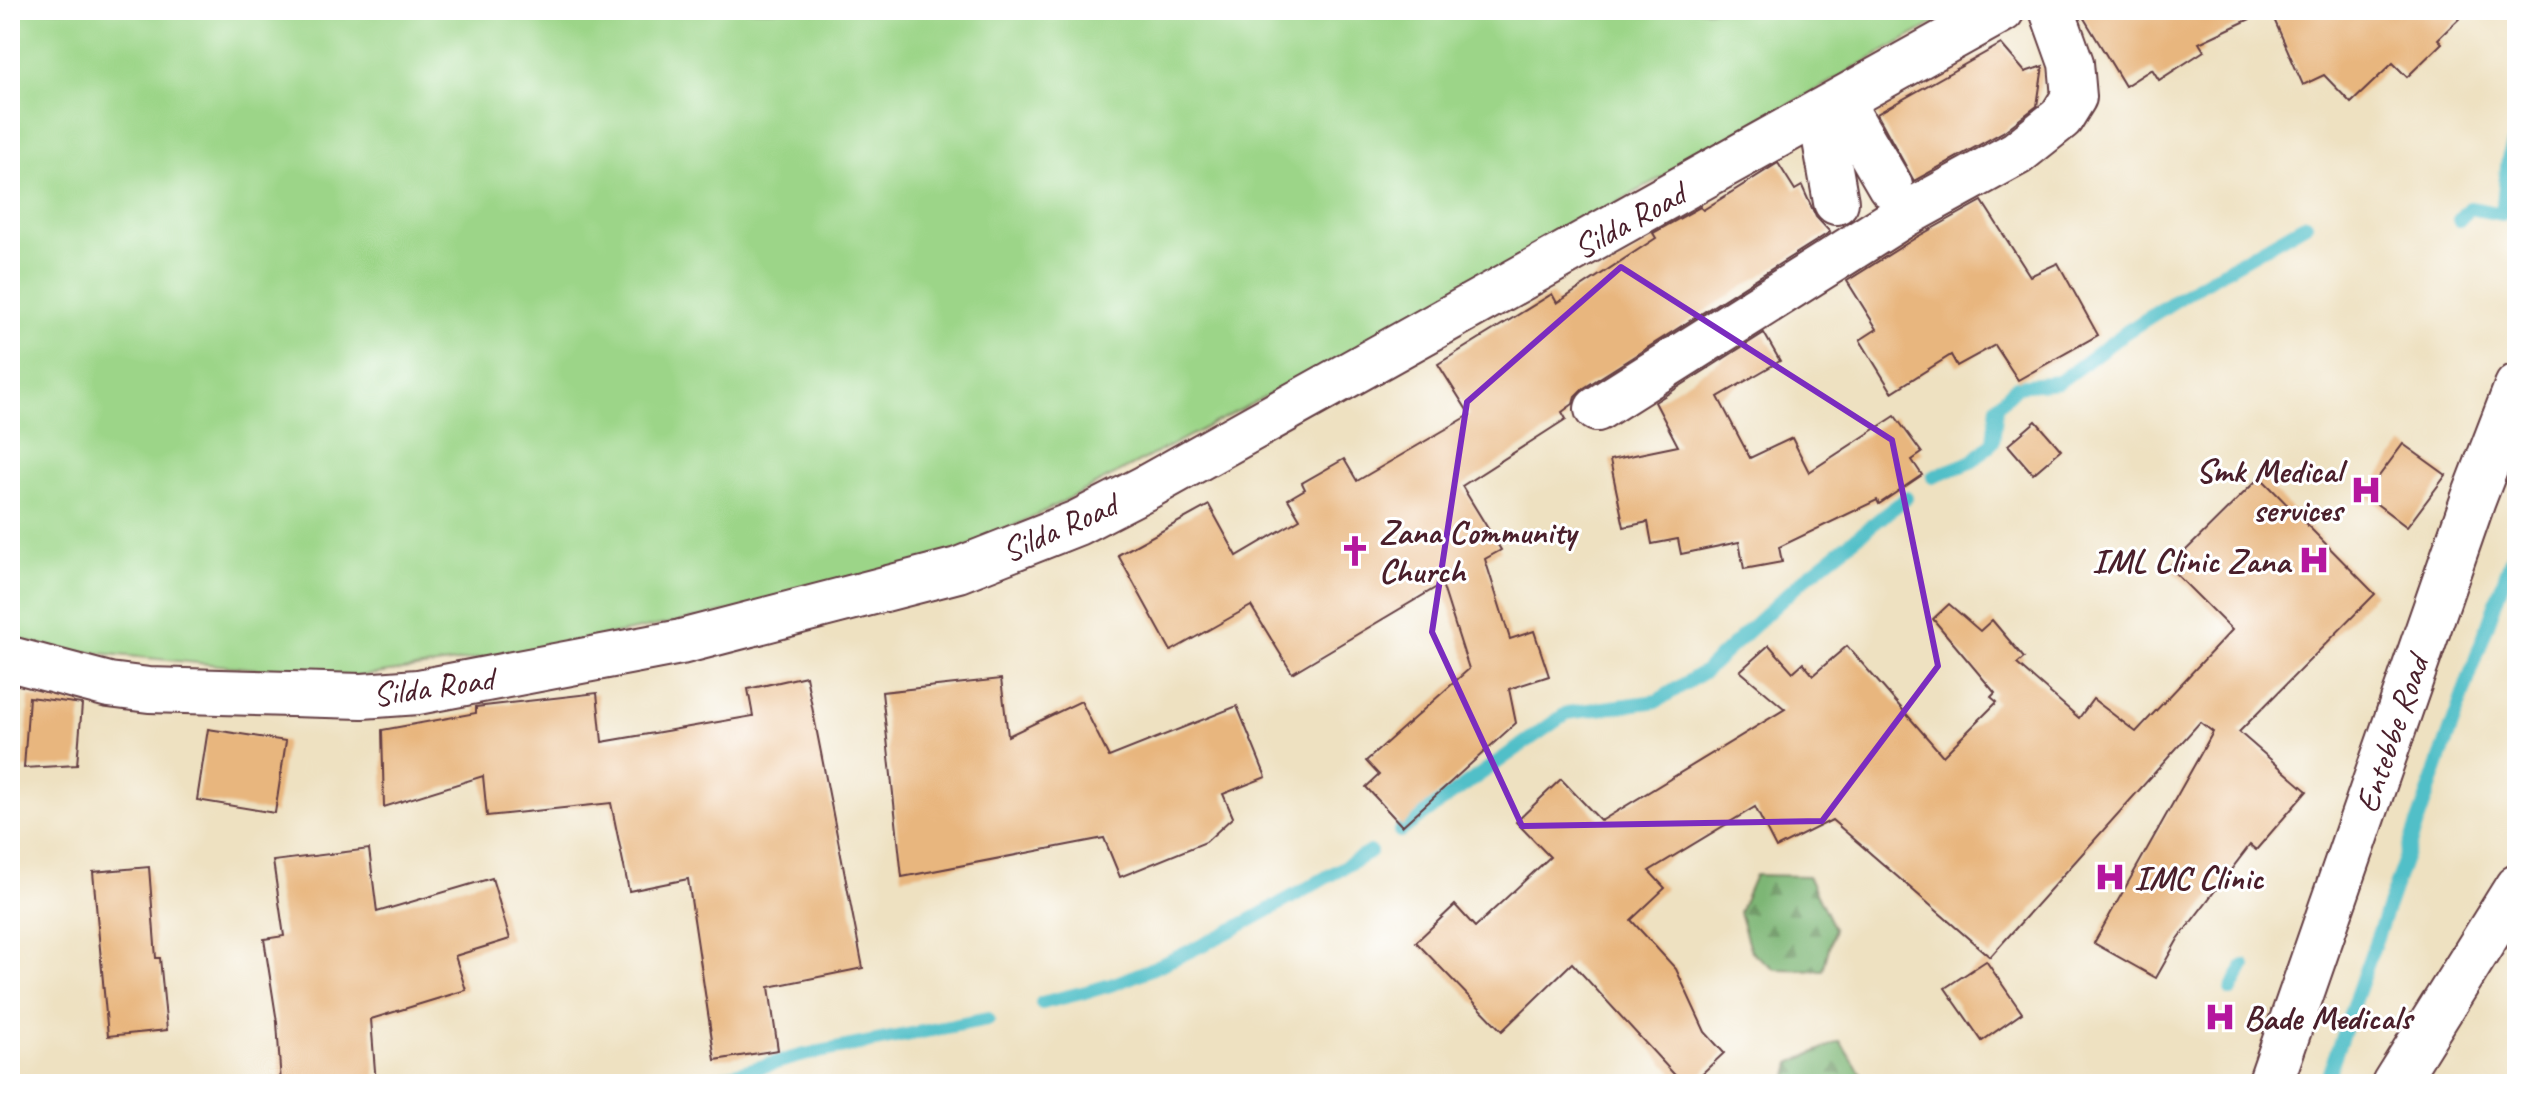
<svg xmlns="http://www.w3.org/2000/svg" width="2527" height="1094" viewBox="0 0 2527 1094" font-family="Caveat,sans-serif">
	<defs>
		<pattern id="forest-firs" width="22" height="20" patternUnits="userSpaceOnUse" patternTransform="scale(2)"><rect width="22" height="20" fill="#7db674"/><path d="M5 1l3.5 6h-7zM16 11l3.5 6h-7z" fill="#68935f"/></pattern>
	</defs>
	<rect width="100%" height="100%" fill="#fff"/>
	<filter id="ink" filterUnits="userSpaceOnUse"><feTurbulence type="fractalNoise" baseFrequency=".0125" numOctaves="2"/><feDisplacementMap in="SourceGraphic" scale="16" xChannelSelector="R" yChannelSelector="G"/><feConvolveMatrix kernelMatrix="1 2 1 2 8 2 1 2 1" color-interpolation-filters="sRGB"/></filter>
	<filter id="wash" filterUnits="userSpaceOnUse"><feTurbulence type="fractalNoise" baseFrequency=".006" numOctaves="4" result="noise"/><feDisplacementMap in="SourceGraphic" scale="32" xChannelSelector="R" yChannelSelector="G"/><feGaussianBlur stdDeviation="1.8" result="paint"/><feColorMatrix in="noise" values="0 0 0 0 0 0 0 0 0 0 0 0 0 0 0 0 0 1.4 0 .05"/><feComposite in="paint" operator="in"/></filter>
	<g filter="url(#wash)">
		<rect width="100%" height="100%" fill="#eee1c1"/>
		<path fill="#9cd588" stroke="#737a5a" stroke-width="2" d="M 10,10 L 1957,10 L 1382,336 L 1033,517 L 921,568 L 792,599 L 523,652 L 349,678 L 58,649 L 10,637 Z"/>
		<g fill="url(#forest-firs)" stroke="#646a50" stroke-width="2">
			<path d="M 1755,875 L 1808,876 L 1834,929 L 1823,970 L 1775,969 L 1751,952 L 1739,912 Z"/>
			<path d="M 1840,1041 L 1868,1084 L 1786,1084 L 1791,1063 Z"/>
		</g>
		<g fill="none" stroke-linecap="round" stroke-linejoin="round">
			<g stroke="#51bfc8" stroke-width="14">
				<path d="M 2459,220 L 2470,208 L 2502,214 L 2508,158 L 2517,134"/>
				<path d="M 1933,477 L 1973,461 L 1993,442 L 1997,406 L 2017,386 L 2059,382 L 2126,332 L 2203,283 L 2306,224"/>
				<path d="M 1400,831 L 1567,713 L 1657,701 L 1705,671 L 1804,579 L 1906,498"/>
				<path d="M 2231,990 L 2244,966"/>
				<path d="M 1042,1003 C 1067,996 1095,991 1119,982 C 1207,948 1289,899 1370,852"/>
				<path d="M 698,1084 L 804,1055 L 988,1019"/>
				<path d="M 2325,1084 L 2517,542"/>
			</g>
		</g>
		<g id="blocks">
			<g fill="#e8b67e">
				<path d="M 2079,10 L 2269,10 L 2199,43 L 2204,51 L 2159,80 L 2152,69 L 2125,86 Z"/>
				<path d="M 2270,10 L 2468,10 L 2438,39 L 2442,43 L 2407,77 L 2393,63 L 2351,103 L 2324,75 L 2303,85 Z"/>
				<path d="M 2001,44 L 2025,72 L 2043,66 L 2037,106 L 2003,132 L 1914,181 L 1877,114 Z"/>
				<path d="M 1778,163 L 1795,190 L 1802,186 L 1816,217 L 1830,232 L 1584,388 L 1575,397 L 1573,404 L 1562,412 L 1566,419 L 1462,486 L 1501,550 L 1485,559 L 1510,639 L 1534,631 L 1549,676 L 1509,689 L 1516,723 L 1402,826 L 1366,787 L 1379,775 L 1366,761 L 1469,669 L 1442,584 L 1292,673 L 1251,606 L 1171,651 L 1118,555 L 1209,505 L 1237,556 L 1300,519 L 1288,499 L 1305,489 L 1302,483 L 1344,459 L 1357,481 L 1470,415 L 1438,364 L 1552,294 L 1557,303 L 1656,238 L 1653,233 L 1700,207 L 1703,210 Z"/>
				<path d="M 1982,201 L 2030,276 L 2058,263 L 2098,335 L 2018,380 L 1995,345 L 1957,366 L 1951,355 L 1892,392 L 1860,340 L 1877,329 L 1847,281 L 1917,237 Z"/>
				<path d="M 1764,333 L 1780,361 L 1718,397 L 1750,458 L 1792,438 L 1809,472 L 1895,416 L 1922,453 L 1912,460 L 1922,475 L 1879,504 L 1877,500 L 1779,547 L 1782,562 L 1744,569 L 1739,542 L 1681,554 L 1678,539 L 1652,544 L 1648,522 L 1624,527 L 1610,460 L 1678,446 L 1655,402 Z"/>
				<path d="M 2036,421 L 2061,450 L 2033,474 L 2008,445 Z"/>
				<path d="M 2403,444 L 2446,475 L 2407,527 L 2365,495 Z"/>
				<path d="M 2260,477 L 2375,594 L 2239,732 L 2307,791 L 2256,850 L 2250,845 L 2178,939 L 2156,978 L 2094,943 L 2213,732 L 2200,722 L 1990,957 L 1832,820 L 1776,848 L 1755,807 L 1649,871 L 1665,888 L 1631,920 L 1676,969 L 1705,1032 L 1724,1053 L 1691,1084 L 1683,1084 L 1572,963 L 1502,1031 L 1416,942 L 1455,905 L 1475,927 L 1550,857 L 1516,822 L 1561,779 L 1601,821 L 1785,709 L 1740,671 L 1769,645 L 1793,672 L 1803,663 L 1813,675 L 1847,646 L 1943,756 L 1997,702 L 1991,697 L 1995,693 L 1933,619 L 1949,604 L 1980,631 L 1992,620 L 2024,658 L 2017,664 L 2079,718 L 2093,699 L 2136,732 L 2232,630 L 2169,567 Z"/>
				<path d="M 806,676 L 863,968 L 769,987 L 778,1050 L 715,1060 L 688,879 L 629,891 L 611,803 L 487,816 L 483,776 L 384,807 L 382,730 L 476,713 L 476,707 L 597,693 L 602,742 L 753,716 L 748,689 Z"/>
				<path d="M 1001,679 L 1008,736 L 1081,701 L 1109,757 L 1237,706 L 1266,777 L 1223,794 L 1233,817 L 1206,842 L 1120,877 L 1104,838 L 902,877 L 882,692 Z"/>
				<path d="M 29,697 L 82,704 L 77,765 L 24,768 Z"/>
				<path d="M 208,729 L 286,741 L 275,813 L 197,800 Z"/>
				<path d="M 369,849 L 377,912 L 492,878 L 510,939 L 455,956 L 466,990 L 371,1019 L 376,1084 L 281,1084 L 277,1022 L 264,939 L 284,936 L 273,861 Z"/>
				<path d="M 149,867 L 156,958 L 160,958 L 167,1030 L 108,1036 L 93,872 Z"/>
				<path d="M 1986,961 L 2022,1013 L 1982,1041 L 1945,988 Z"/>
			</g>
		</g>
	</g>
	<g filter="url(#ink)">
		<use href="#blocks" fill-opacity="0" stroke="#633c42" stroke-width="2"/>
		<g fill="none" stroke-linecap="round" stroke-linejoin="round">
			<defs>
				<g id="minor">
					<path d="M 1841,102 L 1890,186"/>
					<path d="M 1820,112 L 1836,202"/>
					<path d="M 1597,409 L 1904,215 L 2017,153 L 2061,118 L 2074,97 L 2071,63 L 2052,10"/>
					<path d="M 10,659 L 109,685 L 149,690 L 362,696 L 418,692 L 681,642 L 958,570 L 1077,523 L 1147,487 L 2002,10"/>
					<path d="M 2394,1084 L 2517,887"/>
				</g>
				<path id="major" d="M 2270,1084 L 2473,500 L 2517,386"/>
			</defs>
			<use href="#minor" stroke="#633c42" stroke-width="48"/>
			<use href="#major" stroke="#633c42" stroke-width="48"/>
			<use href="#minor" stroke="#fff" stroke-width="44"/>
			<use href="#major" stroke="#fff" stroke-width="44"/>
		</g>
	</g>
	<path fill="none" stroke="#7b2cbf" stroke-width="6" stroke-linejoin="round" d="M 1621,267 L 1892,440 L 1938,666 L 1822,821 L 1522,826 L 1432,632 L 1467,402 Z"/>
	<defs>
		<symbol id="hospital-bare" viewBox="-9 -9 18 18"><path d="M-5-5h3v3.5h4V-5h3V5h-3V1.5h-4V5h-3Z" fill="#b5179e" stroke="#fff" stroke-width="2.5" paint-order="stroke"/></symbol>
		<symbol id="church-bare" viewBox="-9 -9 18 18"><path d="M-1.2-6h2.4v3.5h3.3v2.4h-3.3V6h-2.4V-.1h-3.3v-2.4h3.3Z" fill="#b5179e" stroke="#fff" stroke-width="2.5" paint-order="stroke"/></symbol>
	</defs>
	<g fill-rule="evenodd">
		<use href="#hospital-bare" x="2344" y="468" width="44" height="44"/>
		<use href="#church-bare" x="1333" y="529" width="44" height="44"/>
		<use href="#hospital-bare" x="2292" y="538" width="44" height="44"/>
		<use href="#hospital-bare" x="2088" y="855" width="44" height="44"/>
		<use href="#hospital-bare" x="2198" y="995" width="44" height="44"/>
	</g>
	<g text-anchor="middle" stroke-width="6" stroke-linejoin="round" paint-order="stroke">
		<g font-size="34" fill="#4a1f2b" stroke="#fff">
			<text transform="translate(1629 220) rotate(-29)" y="12">Silda Road</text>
			<text transform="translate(1059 527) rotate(-24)" y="12">Silda Road</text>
			<text transform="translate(433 686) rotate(-8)" y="12">Silda Road</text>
			<text transform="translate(2391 734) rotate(-71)" y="12">Entebbe Road</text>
		</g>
		<g font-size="34" font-weight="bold" fill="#4a1f2b" stroke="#fff" text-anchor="start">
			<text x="2342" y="482" text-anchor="end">Smk Medical<tspan x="2342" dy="39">services</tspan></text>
			<text x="1379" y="543">Zana Community<tspan x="1379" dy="39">Church</tspan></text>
			<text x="2290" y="572" text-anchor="end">IML Clinic Zana</text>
			<text x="2134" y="889">IMC Clinic</text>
			<text x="2244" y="1029">Bade Medicals</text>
		</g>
	</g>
	<rect width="2527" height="1094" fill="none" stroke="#fff" stroke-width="40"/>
</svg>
